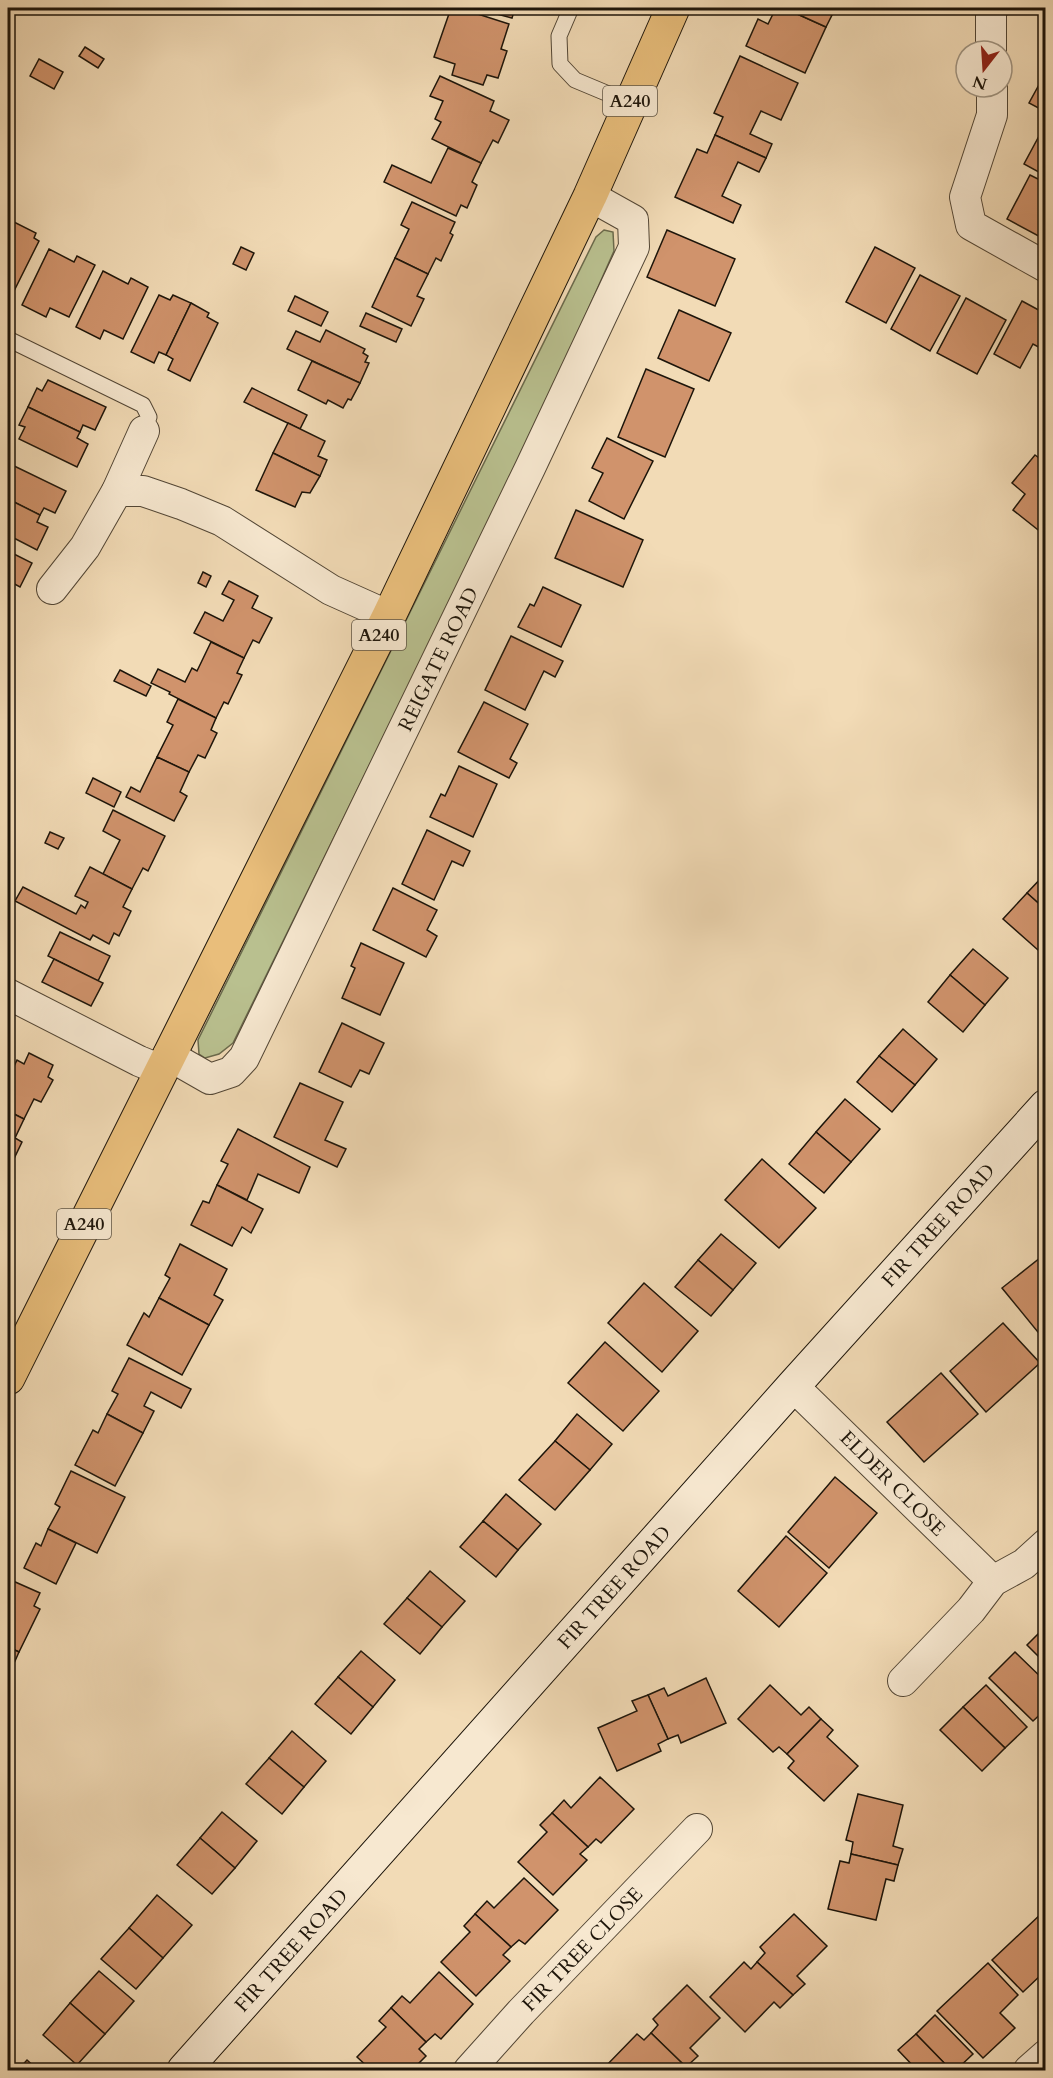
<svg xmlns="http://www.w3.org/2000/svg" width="1053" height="2078" viewBox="0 0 1053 2078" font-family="Cardo,serif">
	<rect width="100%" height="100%" fill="#f2dbb6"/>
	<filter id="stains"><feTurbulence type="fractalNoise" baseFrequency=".00333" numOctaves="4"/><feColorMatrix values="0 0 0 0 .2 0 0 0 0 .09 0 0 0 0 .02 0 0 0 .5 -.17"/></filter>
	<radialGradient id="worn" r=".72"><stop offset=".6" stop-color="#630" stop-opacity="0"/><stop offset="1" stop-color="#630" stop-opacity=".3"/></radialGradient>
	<path fill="#b9c08f" stroke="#6b6a4c" stroke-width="1.5" d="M 604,230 L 613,232 L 614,251 L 540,418 L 233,1043 L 219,1054 L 205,1058 L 199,1054 L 198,1040 L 596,237 Z"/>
	<g fill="#d0936c" stroke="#1d150a" stroke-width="1.5">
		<path d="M 451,8 L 459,8 L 509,24 L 501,49 L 507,51 L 498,78 L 487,75 L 483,85 L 452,75 L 455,64 L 434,57 Z"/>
		<path d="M 474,8 L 515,8 L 512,18 Z"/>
		<path d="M 776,8 L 784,8 L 826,27 L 805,73 L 746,46 L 758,19 L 768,24 Z"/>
		<path d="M 784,8 L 816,8 L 832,15 L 826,27 Z"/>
		<path d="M 85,47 L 104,59 L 98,68 L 79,56 Z"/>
		<path d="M 740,56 L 798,83 L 781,120 L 761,111 L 750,134 L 772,144 L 766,158 L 715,135 L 723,117 L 714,113 Z"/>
		<path d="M 39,59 L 63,72 L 54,89 L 30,76 Z"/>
		<path d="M 1046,72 L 1046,112 L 1029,103 Z"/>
		<path d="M 440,76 L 494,101 L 490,111 L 509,120 L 498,143 L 493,140 L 481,163 L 432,139 L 441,122 L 435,119 L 443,101 L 430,96 Z"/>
		<path d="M 1046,123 L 1046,176 L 1024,164 Z"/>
		<path d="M 715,135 L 766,158 L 759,172 L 738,162 L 722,196 L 741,205 L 733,223 L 675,197 L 697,149 L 707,153 Z"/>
		<path d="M 448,148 L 481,163 L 472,182 L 477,185 L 467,208 L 461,205 L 456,216 L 384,182 L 392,165 L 431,183 Z"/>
		<path d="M 1030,175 L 1046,183 L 1046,240 L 1007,219 Z"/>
		<path d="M 412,202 L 455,222 L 450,233 L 453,235 L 441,261 L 436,258 L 428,274 L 395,258 L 409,229 L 401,225 Z"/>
		<path d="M 8,219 L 36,233 L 34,238 L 39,241 L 12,295 L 8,293 Z"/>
		<path d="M 667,230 L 735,259 L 715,306 L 647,277 Z"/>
		<path d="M 241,247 L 254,253 L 246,270 L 233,264 Z"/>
		<path d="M 875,247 L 915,268 L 886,323 L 846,302 Z"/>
		<path d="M 49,249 L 74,262 L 77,256 L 95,265 L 69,317 L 50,308 L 46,317 L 22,305 Z"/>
		<path d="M 395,258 L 428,274 L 417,296 L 424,299 L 411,326 L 372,307 Z"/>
		<path d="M 103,271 L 128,284 L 131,278 L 148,287 L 123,339 L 104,330 L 100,339 L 76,327 Z"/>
		<path d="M 920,275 L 960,296 L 930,351 L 891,329 Z"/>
		<path d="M 159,295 L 170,300 L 173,295 L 191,303 L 166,355 L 159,352 L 154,363 L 131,352 Z"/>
		<path d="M 295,296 L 328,312 L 321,326 L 288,311 Z"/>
		<path d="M 966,298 L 1006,320 L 977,374 L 937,353 Z"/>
		<path d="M 1022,301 L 1046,314 L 1046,351 L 1033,344 L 1020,368 L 994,354 Z"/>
		<path d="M 191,303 L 209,313 L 207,317 L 218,323 L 190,381 L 168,370 L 173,359 L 166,355 Z"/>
		<path d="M 679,310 L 731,333 L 709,381 L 658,358 Z"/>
		<path d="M 366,313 L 402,329 L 396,342 L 360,326 Z"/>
		<path d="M 326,330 L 365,349 L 363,353 L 368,356 L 365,362 L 369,363 L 360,383 L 287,349 L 296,331 L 320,342 Z"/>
		<path d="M 312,361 L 360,383 L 351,400 L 348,399 L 343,408 L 328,400 L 326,404 L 298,390 Z"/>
		<path d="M 646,369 L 694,389 L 665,457 L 618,437 Z"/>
		<path d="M 48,380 L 106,407 L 95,430 L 83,425 L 80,432 L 28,407 L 37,388 L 42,391 Z"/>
		<path d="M 252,388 L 307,415 L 300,429 L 244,402 Z"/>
		<path d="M 28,407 L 80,432 L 77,438 L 88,444 L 77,467 L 19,439 L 25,427 L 19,425 Z"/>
		<path d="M 288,423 L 325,441 L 318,456 L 327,460 L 320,476 L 273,453 Z"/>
		<path d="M 607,438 L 653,461 L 624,519 L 589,501 L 603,473 L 592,468 Z"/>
		<path d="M 273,453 L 320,476 L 310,493 L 302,492 L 295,507 L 256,490 Z"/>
		<path d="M 1035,455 L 1046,463 L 1046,529 L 1042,533 L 1013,510 L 1025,494 L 1012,483 Z"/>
		<path d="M 8,463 L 66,491 L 55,513 L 44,508 L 40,515 L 8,499 Z"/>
		<path d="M 8,499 L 40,515 L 37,522 L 48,527 L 37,550 L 8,535 Z"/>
		<path d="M 576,510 L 643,540 L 623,587 L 555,558 Z"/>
		<path d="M 8,551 L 32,563 L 20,587 L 11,582 L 8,589 Z"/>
		<path d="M 203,572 L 211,576 L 206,587 L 198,583 Z"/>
		<path d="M 229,581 L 258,596 L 252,608 L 272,618 L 259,643 L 253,640 L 244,658 L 194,633 L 205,612 L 223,621 L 234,600 L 222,594 Z"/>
		<path d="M 543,587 L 581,605 L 561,647 L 518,627 L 530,604 L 534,606 Z"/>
		<path d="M 511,636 L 563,661 L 555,677 L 544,671 L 525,710 L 485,690 Z"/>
		<path d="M 211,642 L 244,658 L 237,673 L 242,675 L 228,704 L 224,702 L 216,718 L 169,694 L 170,692 L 151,683 L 158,669 L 185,682 L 192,668 L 197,671 Z"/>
		<path d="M 120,670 L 151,686 L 146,696 L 114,681 Z"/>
		<path d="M 178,699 L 216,718 L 211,730 L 217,733 L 205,758 L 198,755 L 189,772 L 157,757 L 173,725 L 167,722 Z"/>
		<path d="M 484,702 L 528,724 L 510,759 L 517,763 L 509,778 L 458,752 Z"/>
		<path d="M 157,757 L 189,772 L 180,792 L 187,796 L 174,821 L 126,797 L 131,787 L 140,792 Z"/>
		<path d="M 459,766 L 497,784 L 473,837 L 430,817 L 441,794 L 445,796 Z"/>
		<path d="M 93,778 L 121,792 L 114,807 L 86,793 Z"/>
		<path d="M 113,810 L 165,836 L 148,871 L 143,868 L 132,889 L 103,874 L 120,840 L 103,831 Z"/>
		<path d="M 427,830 L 470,851 L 463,866 L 452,861 L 434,900 L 402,884 Z"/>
		<path d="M 50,832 L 64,838 L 58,849 L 45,843 Z"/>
		<path d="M 90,867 L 132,889 L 123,907 L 131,911 L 119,936 L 114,933 L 109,944 L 93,935 L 90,940 L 15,901 L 23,887 L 76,914 L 81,905 L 85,908 L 88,902 L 75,896 Z"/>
		<path d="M 1046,873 L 1046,910 L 1027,893 Z"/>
		<path d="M 393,888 L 437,910 L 427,930 L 437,936 L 426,957 L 373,930 Z"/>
		<path d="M 1027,893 L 1046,910 L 1046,941 L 1038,950 L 1003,919 Z"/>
		<path d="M 60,932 L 110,956 L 98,981 L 48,956 Z"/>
		<path d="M 361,943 L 404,963 L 380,1015 L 342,998 L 355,968 L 351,966 Z"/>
		<path d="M 973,949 L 1008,978 L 985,1005 L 950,975 Z"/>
		<path d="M 54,959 L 103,983 L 91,1006 L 42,982 Z"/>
		<path d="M 950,975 L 985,1005 L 963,1032 L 928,1002 Z"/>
		<path d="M 342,1023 L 384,1043 L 369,1074 L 360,1070 L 351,1087 L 319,1072 Z"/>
		<path d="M 903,1029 L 937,1059 L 915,1085 L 879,1056 Z"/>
		<path d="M 29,1053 L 53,1065 L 48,1077 L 53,1080 L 41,1102 L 34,1099 L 24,1119 L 8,1111 L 8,1079 L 17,1060 L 24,1064 Z"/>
		<path d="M 879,1056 L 915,1085 L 892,1112 L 857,1082 Z"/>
		<path d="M 300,1083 L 343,1102 L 325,1140 L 346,1149 L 337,1167 L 274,1137 Z"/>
		<path d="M 845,1099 L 880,1129 L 851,1162 L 816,1132 Z"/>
		<path d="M 8,1111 L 24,1119 L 15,1138 L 22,1142 L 10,1167 L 8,1166 Z"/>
		<path d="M 238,1129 L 310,1167 L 299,1193 L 258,1174 L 247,1200 L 217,1185 L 228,1164 L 221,1161 Z"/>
		<path d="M 816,1132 L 851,1162 L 824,1193 L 789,1164 Z"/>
		<path d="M 762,1159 L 816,1208 L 779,1248 L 725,1200 Z"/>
		<path d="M 217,1185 L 263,1209 L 251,1233 L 242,1227 L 232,1246 L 191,1225 L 203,1201 L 209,1203 Z"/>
		<path d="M 721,1234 L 756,1263 L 733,1290 L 698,1260 Z"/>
		<path d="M 180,1244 L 227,1269 L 214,1295 L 223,1300 L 209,1325 L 159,1298 L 170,1278 L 165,1275 Z"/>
		<path d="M 1045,1254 L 1046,1255 L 1046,1342 L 1002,1288 Z"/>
		<path d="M 698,1260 L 733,1290 L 711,1316 L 675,1287 Z"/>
		<path d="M 644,1283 L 698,1331 L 662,1372 L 608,1323 Z"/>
		<path d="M 159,1298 L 209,1325 L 182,1375 L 127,1345 L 144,1313 L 149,1317 Z"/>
		<path d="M 1003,1323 L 1040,1363 L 986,1412 L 950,1371 Z"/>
		<path d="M 605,1342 L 659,1391 L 623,1431 L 568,1383 Z"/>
		<path d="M 129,1358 L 191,1389 L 181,1408 L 151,1392 L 144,1406 L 154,1411 L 143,1433 L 107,1414 L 118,1394 L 112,1391 Z"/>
		<path d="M 941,1373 L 978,1414 L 924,1462 L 887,1422 Z"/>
		<path d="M 107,1414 L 143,1433 L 115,1486 L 75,1465 L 93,1430 L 98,1433 Z"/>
		<path d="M 577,1414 L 612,1444 L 590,1470 L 555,1441 Z"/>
		<path d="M 555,1441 L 590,1470 L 555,1510 L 519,1480 Z"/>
		<path d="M 71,1471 L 125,1497 L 97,1553 L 48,1529 L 60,1507 L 55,1504 Z"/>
		<path d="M 835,1477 L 877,1513 L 829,1568 L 788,1532 Z"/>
		<path d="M 506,1494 L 541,1524 L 518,1550 L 483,1521 Z"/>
		<path d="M 483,1521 L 518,1550 L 496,1577 L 460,1547 Z"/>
		<path d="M 48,1529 L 76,1543 L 56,1584 L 24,1568 L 36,1543 L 41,1546 Z"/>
		<path d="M 786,1536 L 827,1573 L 779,1627 L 738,1591 Z"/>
		<path d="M 430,1571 L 465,1601 L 442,1627 L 407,1598 Z"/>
		<path d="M 13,1581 L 40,1593 L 34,1606 L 40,1609 L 19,1652 L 8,1647 L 8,1593 Z"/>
		<path d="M 407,1598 L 442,1627 L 420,1654 L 384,1624 Z"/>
		<path d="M 1046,1626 L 1046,1664 L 1027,1645 Z"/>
		<path d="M 8,1647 L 19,1652 L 8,1677 Z"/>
		<path d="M 361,1651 L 395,1680 L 373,1707 L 338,1677 Z"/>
		<path d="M 1015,1652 L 1046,1682 L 1046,1709 L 1033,1721 L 989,1678 Z"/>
		<path d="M 338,1677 L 373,1707 L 351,1734 L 315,1704 Z"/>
		<path d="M 706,1678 L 726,1723 L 681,1743 L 678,1735 L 668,1739 L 648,1695 L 664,1688 L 668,1696 Z"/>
		<path d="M 770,1685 L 801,1715 L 809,1707 L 821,1719 L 787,1754 L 779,1747 L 773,1752 L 738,1719 Z"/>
		<path d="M 986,1685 L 1027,1727 L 1005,1748 L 963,1707 Z"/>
		<path d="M 648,1695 L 668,1739 L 658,1744 L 661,1751 L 617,1771 L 598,1728 L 637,1711 L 632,1701 Z"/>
		<path d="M 963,1707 L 1005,1748 L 982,1771 L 940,1730 Z"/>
		<path d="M 821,1719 L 833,1730 L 827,1737 L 858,1766 L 824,1801 L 788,1768 L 794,1761 L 787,1754 Z"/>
		<path d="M 292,1731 L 326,1761 L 304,1787 L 269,1758 Z"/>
		<path d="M 269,1758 L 304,1787 L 282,1814 L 246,1784 Z"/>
		<path d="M 600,1777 L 634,1809 L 601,1843 L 596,1839 L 588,1847 L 552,1813 L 564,1800 L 571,1808 Z"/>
		<path d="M 858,1794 L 903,1805 L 893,1846 L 903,1849 L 898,1865 L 851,1854 L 853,1842 L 846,1840 Z"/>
		<path d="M 222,1812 L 257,1841 L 235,1868 L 200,1838 Z"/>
		<path d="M 552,1813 L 588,1847 L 580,1854 L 587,1860 L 553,1895 L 518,1862 L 547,1832 L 540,1825 Z"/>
		<path d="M 200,1838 L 235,1868 L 212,1894 L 177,1865 Z"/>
		<path d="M 851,1854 L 898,1865 L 894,1881 L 886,1879 L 876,1920 L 828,1909 L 840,1861 L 849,1863 Z"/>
		<path d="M 524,1878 L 558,1910 L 525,1944 L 519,1940 L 511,1947 L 475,1914 L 487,1901 L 494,1908 Z"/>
		<path d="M 157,1895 L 192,1925 L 163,1958 L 129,1928 Z"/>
		<path d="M 1043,1912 L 1046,1915 L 1046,1978 L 1042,1974 L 1023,1992 L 992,1960 Z"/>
		<path d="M 475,1914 L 511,1947 L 503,1955 L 510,1961 L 476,1996 L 441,1962 L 470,1932 L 464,1926 Z"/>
		<path d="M 794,1914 L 827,1946 L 797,1976 L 805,1984 L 793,1995 L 757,1962 L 765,1953 L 760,1947 Z"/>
		<path d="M 129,1928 L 163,1958 L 136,1989 L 101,1959 Z"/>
		<path d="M 744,1962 L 751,1969 L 757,1962 L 793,1995 L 780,2008 L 774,2002 L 745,2032 L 710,1997 Z"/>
		<path d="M 988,1963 L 1018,1995 L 1000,2013 L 1015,2028 L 983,2058 L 937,2011 Z"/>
		<path d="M 99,1971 L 134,2001 L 105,2034 L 70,2003 Z"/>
		<path d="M 439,1972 L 473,2004 L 441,2039 L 435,2034 L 426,2042 L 391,2008 L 402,1996 L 410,2003 Z"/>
		<path d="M 687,1985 L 720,2018 L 690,2048 L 698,2056 L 686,2067 L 651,2033 L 658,2025 L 653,2019 Z"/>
		<path d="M 70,2003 L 105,2034 L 77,2065 L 43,2035 Z"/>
		<path d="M 391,2008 L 426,2042 L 419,2049 L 426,2056 L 412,2070 L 371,2070 L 357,2057 L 386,2027 L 379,2021 Z"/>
		<path d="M 935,2015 L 973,2054 L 956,2070 L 951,2070 L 916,2034 Z"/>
		<path d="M 651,2033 L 686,2067 L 682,2070 L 603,2069 L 637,2034 L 644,2040 Z"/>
		<path d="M 916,2034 L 951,2070 L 917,2070 L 898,2050 Z"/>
		<path d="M 27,2060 L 38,2070 L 18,2070 Z"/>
	</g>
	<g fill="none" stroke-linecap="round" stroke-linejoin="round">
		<defs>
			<g id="lane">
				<path d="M 571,8 L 559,36 L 560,64 L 575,80 L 630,103"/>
				<path d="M 8,339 L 143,405 L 149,417 L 144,431"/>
			</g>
			<g id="street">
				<path d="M 991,51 L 991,13 L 993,8"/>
				<path d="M 992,87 L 992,115 L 965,197 L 971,225 L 1046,267"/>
				<path d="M 117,491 L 143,491 L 181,504 L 222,521 L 331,590 L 389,616"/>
				<path d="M 52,589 L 85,547 L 117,491 L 144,431"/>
				<path d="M 8,994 L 139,1061 L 161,1070"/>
				<path d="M 168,1055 L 210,1079 L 231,1072 L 244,1058 L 530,468 L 634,247 L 633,220 L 590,196"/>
				<path d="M 793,1386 L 993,1581"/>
				<path d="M 903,1681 L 971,1610 L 993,1581 L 1024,1564 L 1046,1544"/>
				<path d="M 469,2070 L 521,2012 L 697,1829"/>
				<path d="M 1029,2070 L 1046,2055"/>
			</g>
			<path id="secondary" d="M 184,2070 L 793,1386 L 1046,1106"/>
			<path id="highway" d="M 8,1378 L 389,616 L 590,196 L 673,8"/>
		</defs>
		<use href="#lane" stroke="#524635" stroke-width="17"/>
		<use href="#street" stroke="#524635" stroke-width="32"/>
		<use href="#secondary" stroke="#1d150a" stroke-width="35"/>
		<use href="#highway" stroke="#1d150a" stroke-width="35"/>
		<use href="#lane" stroke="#f7e8d0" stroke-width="15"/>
		<use href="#street" stroke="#f7e8d0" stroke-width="30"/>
		<use href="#secondary" stroke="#f7e8d0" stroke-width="33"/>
		<use href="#highway" stroke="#e9be7b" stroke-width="33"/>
	</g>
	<g text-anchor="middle" stroke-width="6" stroke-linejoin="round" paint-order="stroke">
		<g fill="#f7e8d0" stroke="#5e5445" stroke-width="1.5">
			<rect x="603" y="86" width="54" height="30" rx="4.5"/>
			<rect x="352" y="620" width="54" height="30" rx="4.5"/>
			<rect x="57" y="1209" width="54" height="30" rx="4.5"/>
		</g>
		<g font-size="18" font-weight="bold" fill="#1d150a">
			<text x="630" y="107">A240</text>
			<text x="379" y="641">A240</text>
			<text x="84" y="1230">A240</text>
		</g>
		<g font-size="20" fill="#1d150a" stroke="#f7e8d0">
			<text transform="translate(438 659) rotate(-64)" y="7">REIGATE ROAD</text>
			<text transform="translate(938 1225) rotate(-48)" y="7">FIR TREE ROAD</text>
			<text transform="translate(893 1483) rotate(45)" y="7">ELDER CLOSE</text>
			<text transform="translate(614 1587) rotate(-48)" y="7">FIR TREE ROAD</text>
			<text transform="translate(582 1949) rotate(-46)" y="7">FIR TREE CLOSE</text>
			<text transform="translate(291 1950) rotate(-48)" y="7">FIR TREE ROAD</text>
		</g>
	</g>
	<rect width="1053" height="2078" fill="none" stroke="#f2dbb6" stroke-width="30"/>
	<rect x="9" y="9" width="1035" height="2060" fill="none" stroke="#1d150a" stroke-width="3"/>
	<rect x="15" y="15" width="1023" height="2048" fill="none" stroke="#1d150a" stroke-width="1.5"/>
	<g transform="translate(984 69) rotate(197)"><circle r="28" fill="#f7e8d0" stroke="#a09481" stroke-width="1.5"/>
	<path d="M0-4.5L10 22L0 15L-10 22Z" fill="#8f2418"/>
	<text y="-9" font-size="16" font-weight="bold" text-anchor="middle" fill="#1d150a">N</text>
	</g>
	<rect width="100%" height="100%" filter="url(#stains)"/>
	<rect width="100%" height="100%" fill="url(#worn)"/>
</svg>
